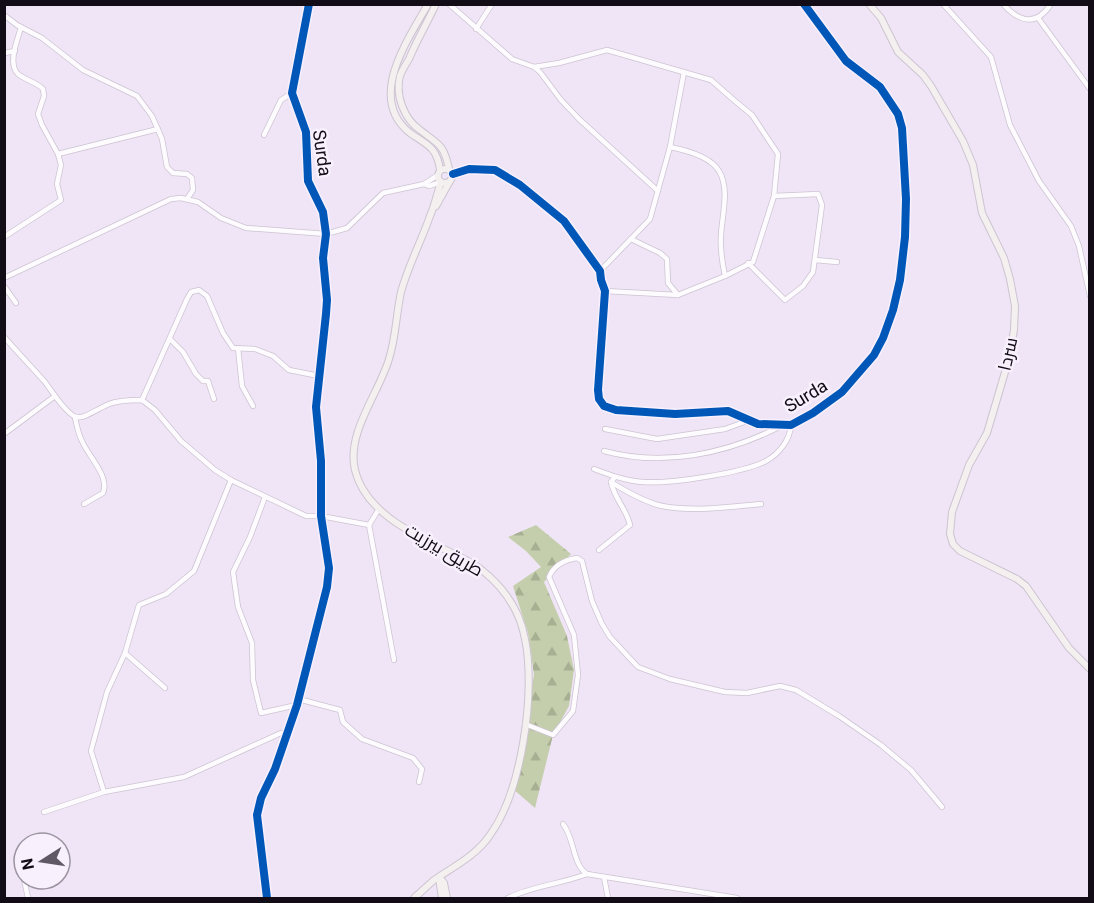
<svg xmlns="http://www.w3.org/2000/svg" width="1094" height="903" viewBox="0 0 1094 903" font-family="Roboto,Cairo,sans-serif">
	<defs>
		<pattern id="forest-firs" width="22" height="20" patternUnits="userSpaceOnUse" patternTransform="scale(1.5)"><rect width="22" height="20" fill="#c5ceac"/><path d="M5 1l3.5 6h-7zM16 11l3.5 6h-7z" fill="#a8b093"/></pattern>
	</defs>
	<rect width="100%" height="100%" fill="#f0e5f6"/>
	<path fill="url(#forest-firs)" d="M 536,525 L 571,554 L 544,582 L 567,636 L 574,670 L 569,706 L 553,735 L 535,808 L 512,788 L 534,675 L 528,633 L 513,586 L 541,567 L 526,551 L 508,537 Z"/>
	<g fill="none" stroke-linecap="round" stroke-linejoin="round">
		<defs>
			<g id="street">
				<path d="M 449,4 L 512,59 L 534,67 L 559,63 L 607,50 L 711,80 L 735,101 L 752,115 L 778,154 L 774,196 L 753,262 L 725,276 L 678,295 L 605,291"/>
				<path d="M 943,4 L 991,57 L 1010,125 L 1039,181 L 1071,226 L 1079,246 L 1090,296"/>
				<path d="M 1003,4 C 1019,22 1036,27 1051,4"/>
				<path d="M 4,15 L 17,25 L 42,38 L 83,70 L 137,96 L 152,116 L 162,139 L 167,167 L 173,173 L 187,174 L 192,178 L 193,190 L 187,199"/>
				<path d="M 1038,18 L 1090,89"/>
				<path d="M 476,29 L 492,4"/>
				<path d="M 4,53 L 15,51"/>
				<path d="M 534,67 L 540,72 L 561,100 L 579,119 L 658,191"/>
				<path d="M 264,135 L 281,100 L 292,93"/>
				<path d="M 670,147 C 685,150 711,157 719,171 C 730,189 722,215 721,235 C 720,249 722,262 725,276"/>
				<path d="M 58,154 L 158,129"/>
				<path d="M 453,174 L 469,169 L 495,170 L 520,185 L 564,221 L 600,271 L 601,280 L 605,291 L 598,390 L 599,399 L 604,406 L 616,410 L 675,414 L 728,411 L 758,424 L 791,425 L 813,413 L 842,392 L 874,355 L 883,338 L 893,310 L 900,280 L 905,237 L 906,199 L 902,128 L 898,114 L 880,87 L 846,61 L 804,4"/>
				<path d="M 424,184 L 429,186 L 441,182"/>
				<path d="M 4,237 L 61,200 L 57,184 L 61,165 L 58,154 L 42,125 L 38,114 L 44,96 L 43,89 C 36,82 25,80 18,74 C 7,63 18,39 21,27"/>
				<path d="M 631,239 L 660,253 L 667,259 L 668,283 L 678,295"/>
				<path d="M 815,260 L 837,262"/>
				<path d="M 748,263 L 785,300 L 803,286 L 813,272 L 822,205 L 818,194 L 774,196"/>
				<path d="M 600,271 L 650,219 L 670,147 L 684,72"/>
				<path d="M 4,278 L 171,199 L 181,198 L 198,202 L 221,218 L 246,228 L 326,234 L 347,228 L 383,193 L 424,184 L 438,175"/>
				<path d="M 4,286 L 16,303"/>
				<path d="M 4,337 L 45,382 L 55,396"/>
				<path d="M 170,339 L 183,352 L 196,374 L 203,381 L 208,381 L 214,399"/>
				<path d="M 238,348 L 242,386 L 253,406"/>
				<path d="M 142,400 L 187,299 L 191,292 L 199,290 L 207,296 L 223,333 L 233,348 L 255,349 L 273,356 L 289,370 L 319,376"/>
				<path d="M 75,418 C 77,425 78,434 82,441 C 88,456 110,476 103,493 L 84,504"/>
				<path d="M 605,429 L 657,439 L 725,429 L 747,421"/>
				<path d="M 4,434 L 55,396 C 79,428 78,418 109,404 C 119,400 131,400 142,400 L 155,410 L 181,441 L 215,470 L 231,480 L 306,516 L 321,516 L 369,525 L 379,509"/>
				<path d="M 604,451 C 663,467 726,454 779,427"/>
				<path d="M 594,469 C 610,475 626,481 643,482 C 670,484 743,473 766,461 C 779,454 790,440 791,425"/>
				<path d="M 615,477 L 611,482 C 627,492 644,502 662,506 C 694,512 729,507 761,504"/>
				<path d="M 265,497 L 250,537 L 233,572 L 238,607 L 252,643 L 253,680 L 261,713 L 297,705"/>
				<path d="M 369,525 L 394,660"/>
				<path d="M 599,550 L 630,525 C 627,510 614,498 611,482"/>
				<path d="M 125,653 L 165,688"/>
				<path d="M 298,699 L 340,710 L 343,722 L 362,739 L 413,758 L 422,769 L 419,782"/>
				<path d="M 525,724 L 553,735 L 573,711 L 578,675 L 574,635 L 549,577 C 554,565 564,560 577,558 L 582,561 L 592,601 L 602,624 L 610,637 L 638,667 L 670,679 L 725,692 L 747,693 L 780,686 L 796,690 L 839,716 L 881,745 L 911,770 L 942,807"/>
				<path d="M 104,792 L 91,751 L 107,692 L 125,653 L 139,605 L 166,594 L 194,571 L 231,480"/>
				<path d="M 44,812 L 104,792 L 184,777 L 281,733 L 287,734"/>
				<path d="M 563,824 C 575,839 572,864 587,874 L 737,898"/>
				<path d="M 604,877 L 608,898"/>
				<path d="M 24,879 L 28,898"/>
				<path d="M 267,898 L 257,815 L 261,798 L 275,769 L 297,705 L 327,587 L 329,568 L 321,516 L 321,461 L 316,407 L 326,314 L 327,300 L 323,258 L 326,234 L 323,212 L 308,181 L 306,132 L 292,93 L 309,4"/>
				<path d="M 508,898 C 532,886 561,884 587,874"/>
			</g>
			<g id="secondary">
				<path d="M 428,4 C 408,40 366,98 410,133 C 427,145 437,147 440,170"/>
				<path d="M 436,4 C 427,23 417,40 409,59 C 406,64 402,70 400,76 C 395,95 404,119 420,130 C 438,144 444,144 449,169"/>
				<path d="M 869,4 L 881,18 L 898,52 L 923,75 L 931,86 L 963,141 L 973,165 L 982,213 L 1004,258 L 1010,279 L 1015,306 L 1014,330 L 1008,362 L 987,433 L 969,465 L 952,512 L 950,534 L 953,544 L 960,551 L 1017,579 L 1026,586 L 1069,648 L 1090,669"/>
				<circle cx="445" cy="176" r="7"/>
				<path d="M 436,206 L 450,181"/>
				<path d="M 439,877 L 444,883 L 447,898"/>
				<path d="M 439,878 L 442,898"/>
				<path d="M 414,898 C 420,893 427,886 434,880 C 453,867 477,855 490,835 C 522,791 536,691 525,639 C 520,611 504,588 483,571 C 473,562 459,557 448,551 C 413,534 365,512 355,470 C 346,433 379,393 389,359 C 396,337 396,315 401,292 C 408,266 421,242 430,216 C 435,205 437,193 441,182"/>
			</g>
		</defs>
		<use href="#street" stroke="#ccc4d1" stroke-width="6"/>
		<use href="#secondary" stroke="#ccc4d1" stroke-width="8"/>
		<use href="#street" stroke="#fdfbfe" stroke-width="4.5"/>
		<use href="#secondary" stroke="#f4f0ef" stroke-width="6"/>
		<defs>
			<g id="cycleway">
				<path d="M 453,174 L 469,169 L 495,170 L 520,185 L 564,221 L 600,271 L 601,280 L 605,291 L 598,390 L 599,399 L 604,406 L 616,410 L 675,414 L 728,411 L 758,424 L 791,425 L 813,413 L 842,392 L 874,355 L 883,338 L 893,310 L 900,280 L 905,237 L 906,199 L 902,128 L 898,114 L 880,87 L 846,61 L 804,4"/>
				<path d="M 267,898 L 257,815 L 261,798 L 275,769 L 297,705 L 327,587 L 329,568 L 321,516 L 321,461 L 316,407 L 326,314 L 327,300 L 323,258 L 326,234 L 323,212 L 308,181 L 306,132 L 292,93 L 309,4"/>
			</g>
		</defs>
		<use href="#cycleway" stroke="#f8f1fd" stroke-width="11"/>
		<use href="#cycleway" stroke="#0057b8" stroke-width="8"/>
	</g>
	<g text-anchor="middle" stroke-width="5" stroke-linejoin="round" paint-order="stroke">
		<g font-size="18" fill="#120c16" stroke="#f8f1fd">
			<text transform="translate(322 153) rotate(82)" y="6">Surda</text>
			<text transform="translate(1008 354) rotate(-77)" y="6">سردا</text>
			<text transform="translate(806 396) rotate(-31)" y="6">Surda</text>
			<text transform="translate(444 550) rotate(30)" y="6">طريق بيرزيت</text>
		</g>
	</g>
	<rect width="1094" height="903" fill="none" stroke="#120c16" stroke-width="12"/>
	<g transform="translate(42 861) rotate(258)"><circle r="28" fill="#f8f1fd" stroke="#9c95a1" stroke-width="1.5"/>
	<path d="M0-4.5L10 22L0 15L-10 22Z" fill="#605864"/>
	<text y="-9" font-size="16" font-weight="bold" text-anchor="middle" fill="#120c16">N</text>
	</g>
</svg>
